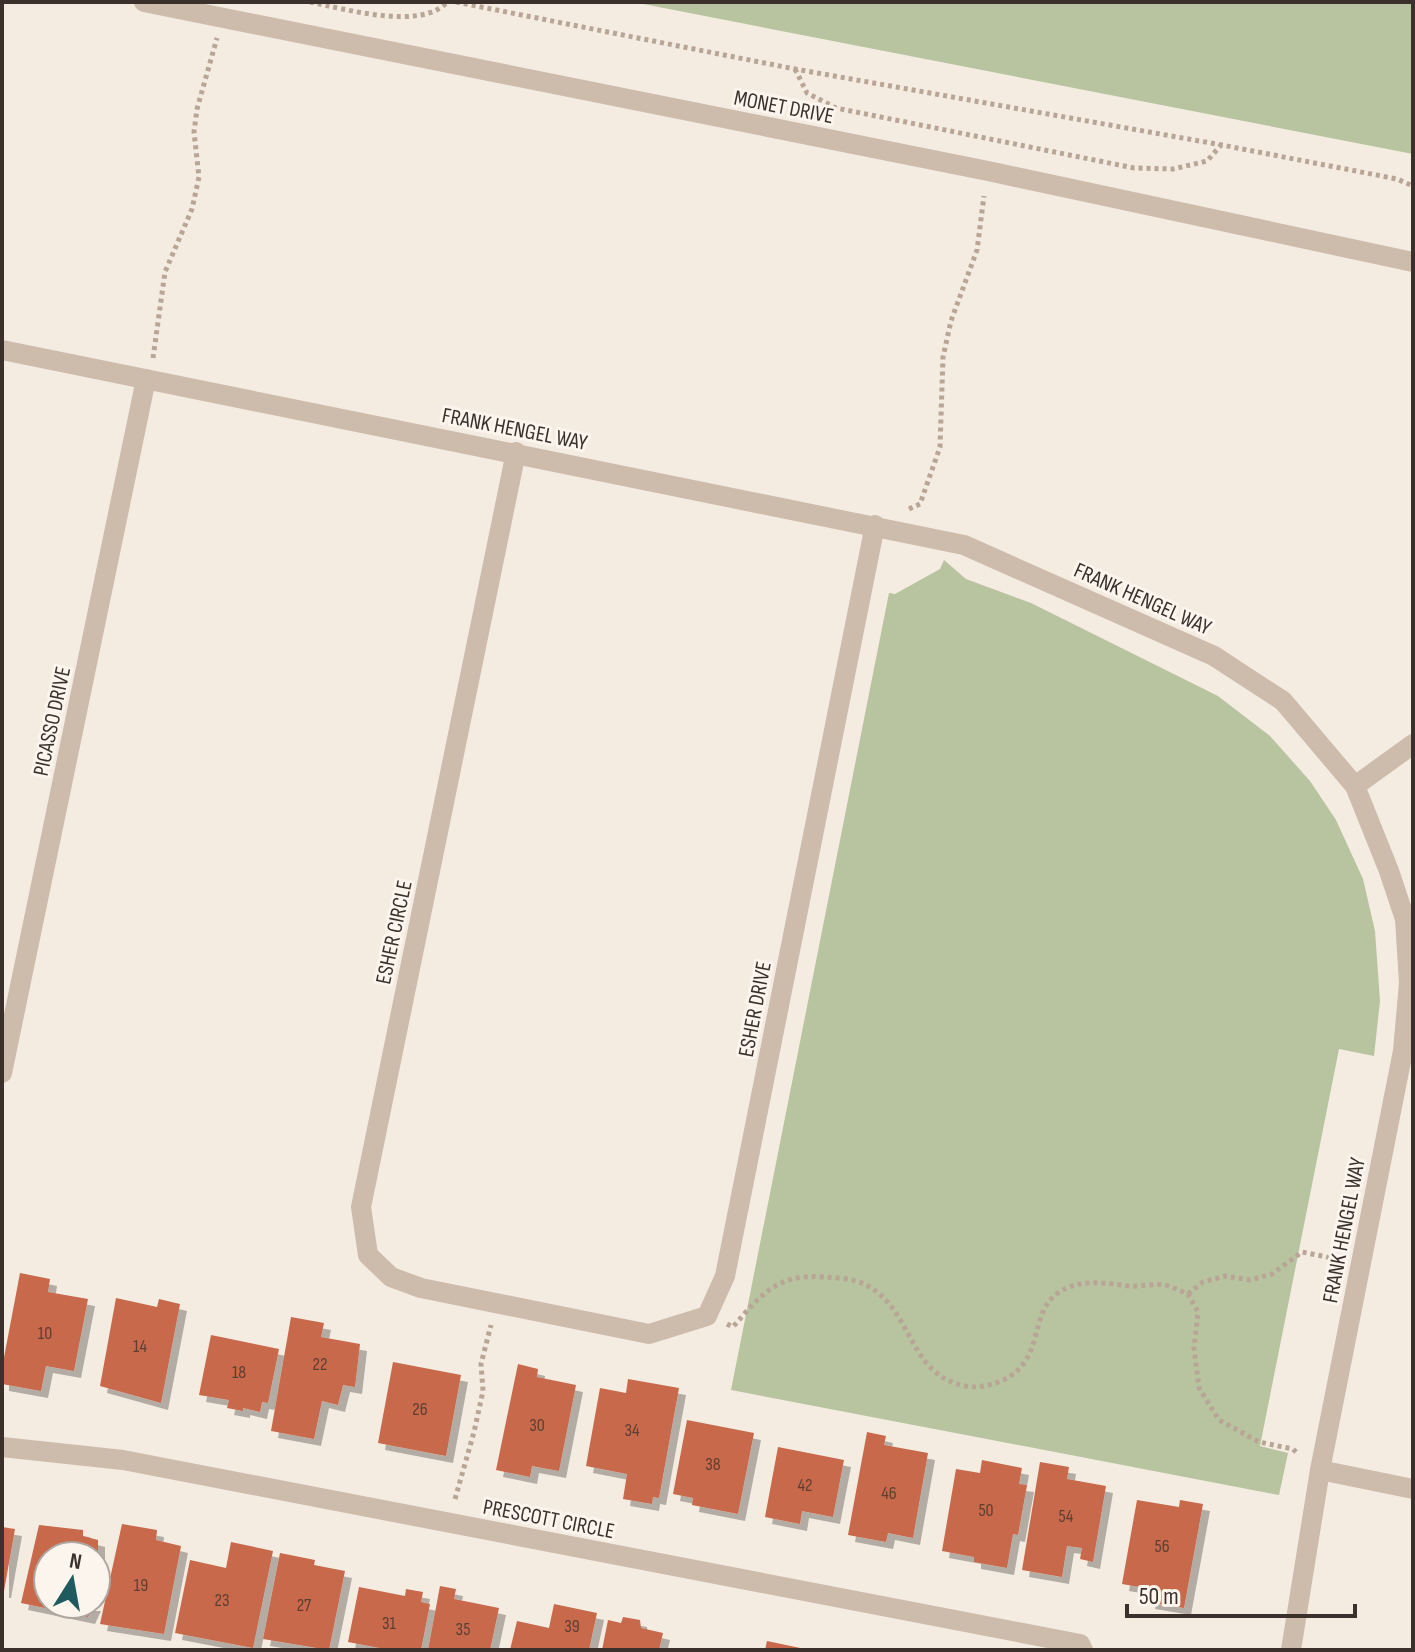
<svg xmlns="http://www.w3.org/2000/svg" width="1415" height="1652" viewBox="0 0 1415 1652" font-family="'Sofia Sans Condensed',sans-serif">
	<defs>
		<filter id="shadow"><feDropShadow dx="7" dy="7" stdDeviation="0" flood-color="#0004"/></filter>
	</defs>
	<rect width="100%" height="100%" fill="#f4ebe1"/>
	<g fill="#b8c4a0">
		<path d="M 633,2 L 1413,2 L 1413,154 Z"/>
		<path d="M 944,560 L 966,579 L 1031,603 L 1218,696 L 1270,736 L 1310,781 L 1336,820 L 1363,879 L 1375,931 L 1380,1001 L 1374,1056 L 1339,1049 L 1260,1446 L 1288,1453 L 1279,1495 L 731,1390 L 889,593 L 895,594 L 940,569 Z"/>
	</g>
	<g fill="#c8694b" filter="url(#shadow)">
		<path d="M 20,1273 L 50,1279 L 48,1292 L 88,1299 L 74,1371 L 46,1366 L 41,1391 L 2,1384 L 2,1368 Z"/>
		<path d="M 116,1298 L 157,1307 L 159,1299 L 180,1304 L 161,1403 L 100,1386 Z"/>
		<path d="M 291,1317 L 324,1323 L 321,1337 L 360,1344 L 355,1387 L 343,1385 L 338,1405 L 322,1401 L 314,1439 L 271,1431 Z"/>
		<path d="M 211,1335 L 279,1349 L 268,1403 L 262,1402 L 260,1412 L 243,1408 L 243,1411 L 227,1408 L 229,1400 L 199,1395 Z"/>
		<path d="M 393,1362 L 461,1375 L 446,1456 L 378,1443 Z"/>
		<path d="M 518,1364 L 538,1369 L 537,1377 L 576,1385 L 559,1471 L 532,1466 L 530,1477 L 496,1470 Z"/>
		<path d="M 628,1379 L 679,1388 L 659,1498 L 653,1497 L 652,1504 L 623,1499 L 627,1474 L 586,1466 L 600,1388 L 626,1393 Z"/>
		<path d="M 687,1420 L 754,1433 L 738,1514 L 692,1505 L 693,1498 L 673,1494 Z"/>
		<path d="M 867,1432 L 886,1436 L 884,1445 L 928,1453 L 913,1538 L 888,1533 L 886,1542 L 848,1535 Z"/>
		<path d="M 778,1447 L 844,1460 L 833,1517 L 802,1511 L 800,1524 L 765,1517 Z"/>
		<path d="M 982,1460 L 1022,1468 L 1019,1484 L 1027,1485 L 1018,1535 L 1013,1534 L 1007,1568 L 974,1562 L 974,1557 L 942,1551 L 956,1469 L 980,1473 Z"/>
		<path d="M 1040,1462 L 1069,1467 L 1067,1479 L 1106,1486 L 1093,1562 L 1080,1559 L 1082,1548 L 1067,1546 L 1062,1577 L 1022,1570 Z"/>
		<path d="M 1137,1500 L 1179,1507 L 1180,1500 L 1203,1504 L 1184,1608 L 1148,1602 L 1151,1589 L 1122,1584 Z"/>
		<path d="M 122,1524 L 157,1530 L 156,1540 L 181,1546 L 164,1634 L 100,1624 Z"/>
		<path d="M 39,1525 L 83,1530 L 83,1536 L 98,1540 L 98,1556 L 48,1556 L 48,1604 L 94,1604 L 88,1617 L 21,1603 Z"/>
		<path d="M 2,1527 L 15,1529 L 4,1591 L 2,1591 Z"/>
		<path d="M 231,1542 L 273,1551 L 253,1648 L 175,1633 L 190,1560 L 226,1568 Z"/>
		<path d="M 280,1553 L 315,1560 L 314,1565 L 345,1571 L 329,1650 L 263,1639 Z"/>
		<path d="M 440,1586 L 456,1589 L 454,1599 L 499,1608 L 490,1650 L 428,1650 Z"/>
		<path d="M 359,1587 L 405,1596 L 406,1589 L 423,1592 L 421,1602 L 430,1604 L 421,1650 L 390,1650 L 348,1642 Z"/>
		<path d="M 554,1604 L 597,1613 L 589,1650 L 510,1650 L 517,1621 L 549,1628 Z"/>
		<path d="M 623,1617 L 640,1620 L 641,1628 L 663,1633 L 659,1650 L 602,1650 L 608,1620 L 621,1623 Z"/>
		<path d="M 767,1641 L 805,1649 L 804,1650 L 765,1650 Z"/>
	</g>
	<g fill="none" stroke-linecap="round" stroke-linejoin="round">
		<g stroke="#b9a596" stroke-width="5" stroke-dasharray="4 4" stroke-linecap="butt">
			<path d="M 310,2 C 345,9 421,31 447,2"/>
			<path d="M 456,2 L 795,69 L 1222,145 L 1397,179 L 1413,186"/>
			<path d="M 795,69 L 807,93 L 836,108 L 1134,168 L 1173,169 L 1207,161 L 1221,145"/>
			<path d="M 153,358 L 165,272 L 192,209 L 199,177 L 194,132 L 197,109 L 217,38"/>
			<path d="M 909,509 L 920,504 L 940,447 L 943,357 L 951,321 L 977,250 L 984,196"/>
			<path d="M 1188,1294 L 1203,1282 L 1225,1276 L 1250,1280 L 1272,1274 L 1302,1252 L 1337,1259"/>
			<path d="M 727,1324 L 733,1327 C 760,1295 778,1273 824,1277 C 837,1278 853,1278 866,1285 C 913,1309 908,1375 965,1386 C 977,1388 989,1386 1001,1381 C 1046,1362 1028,1313 1058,1293 C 1080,1278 1105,1283 1129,1286 C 1141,1287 1154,1283 1165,1285 C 1173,1287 1181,1291 1188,1294 L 1198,1312 L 1194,1348 L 1199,1388 L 1219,1420 L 1259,1442 L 1293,1449 L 1298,1454"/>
			<path d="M 455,1499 L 474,1432 L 483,1391 L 481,1364 L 491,1325"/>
		</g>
		<g stroke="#cdbbac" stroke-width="20">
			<path d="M 144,2 L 988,171 L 1413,262"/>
			<path d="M 2,350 L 964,545 L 1214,656 L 1283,701 L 1355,786 L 1389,871 L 1405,919 L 1409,983 L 1403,1051 L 1320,1470 L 1291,1650"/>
			<path d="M 516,452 L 361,1207 L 368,1255 L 391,1277 L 421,1288 L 649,1334 L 707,1316 L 725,1276 L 875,525"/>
			<path d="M 1355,786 L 1413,744"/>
			<path d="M 2,1073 L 146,379"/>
			<path d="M 2,1447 L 123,1460 L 1080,1644 L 1083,1650"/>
			<path d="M 1320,1470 L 1413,1489"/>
		</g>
	</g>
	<g text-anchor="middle" stroke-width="6" stroke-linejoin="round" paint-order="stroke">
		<g font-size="18" fill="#5e3e33">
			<text x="45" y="1339">10</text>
			<text x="140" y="1352">14</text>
			<text x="320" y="1370">22</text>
			<text x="239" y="1378">18</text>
			<text x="420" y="1415">26</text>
			<text x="537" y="1431">30</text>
			<text x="632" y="1436">34</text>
			<text x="713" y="1470">38</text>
			<text x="805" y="1491">42</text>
			<text x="889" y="1499">46</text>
			<text x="986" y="1516">50</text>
			<text x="1066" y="1522">54</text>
			<text x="1162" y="1552">56</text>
			<text x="141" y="1591">19</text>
			<text x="222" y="1606">23</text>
			<text x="304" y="1611">27</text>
			<text x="389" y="1629">31</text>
			<text x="572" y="1632">39</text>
			<text x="463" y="1635">35</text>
		</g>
		<g font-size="22" fill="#3b302b" stroke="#fbf5ee">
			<text transform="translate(784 106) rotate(11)" y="8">MONET DRIVE</text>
			<text transform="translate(515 428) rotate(11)" y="8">FRANK HENGEL WAY</text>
			<text transform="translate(1143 598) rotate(24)" y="8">FRANK HENGEL WAY</text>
			<text transform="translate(51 721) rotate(-78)" y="8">PICASSO DRIVE</text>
			<text transform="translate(393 932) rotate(-78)" y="8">ESHER CIRCLE</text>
			<text transform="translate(754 1009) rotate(-79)" y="8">ESHER DRIVE</text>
			<text transform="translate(1343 1230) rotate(-79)" y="8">FRANK HENGEL WAY</text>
			<text transform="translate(549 1518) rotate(11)" y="8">PRESCOTT CIRCLE</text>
		</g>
	</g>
	<rect width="1415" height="1652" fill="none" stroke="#3b302b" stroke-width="8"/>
	<g transform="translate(72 1580) rotate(11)"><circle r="38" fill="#fbf5ee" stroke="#aea6a0" stroke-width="2"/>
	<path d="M0-6L14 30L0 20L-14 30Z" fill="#1f5a5e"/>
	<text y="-12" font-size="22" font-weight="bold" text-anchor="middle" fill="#3b302b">N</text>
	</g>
	<path d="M1127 1604v12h228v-12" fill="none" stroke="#3b302b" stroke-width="4"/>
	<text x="1139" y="1604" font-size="24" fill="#3b302b" stroke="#fbf5ee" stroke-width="6" paint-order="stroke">50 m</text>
</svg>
